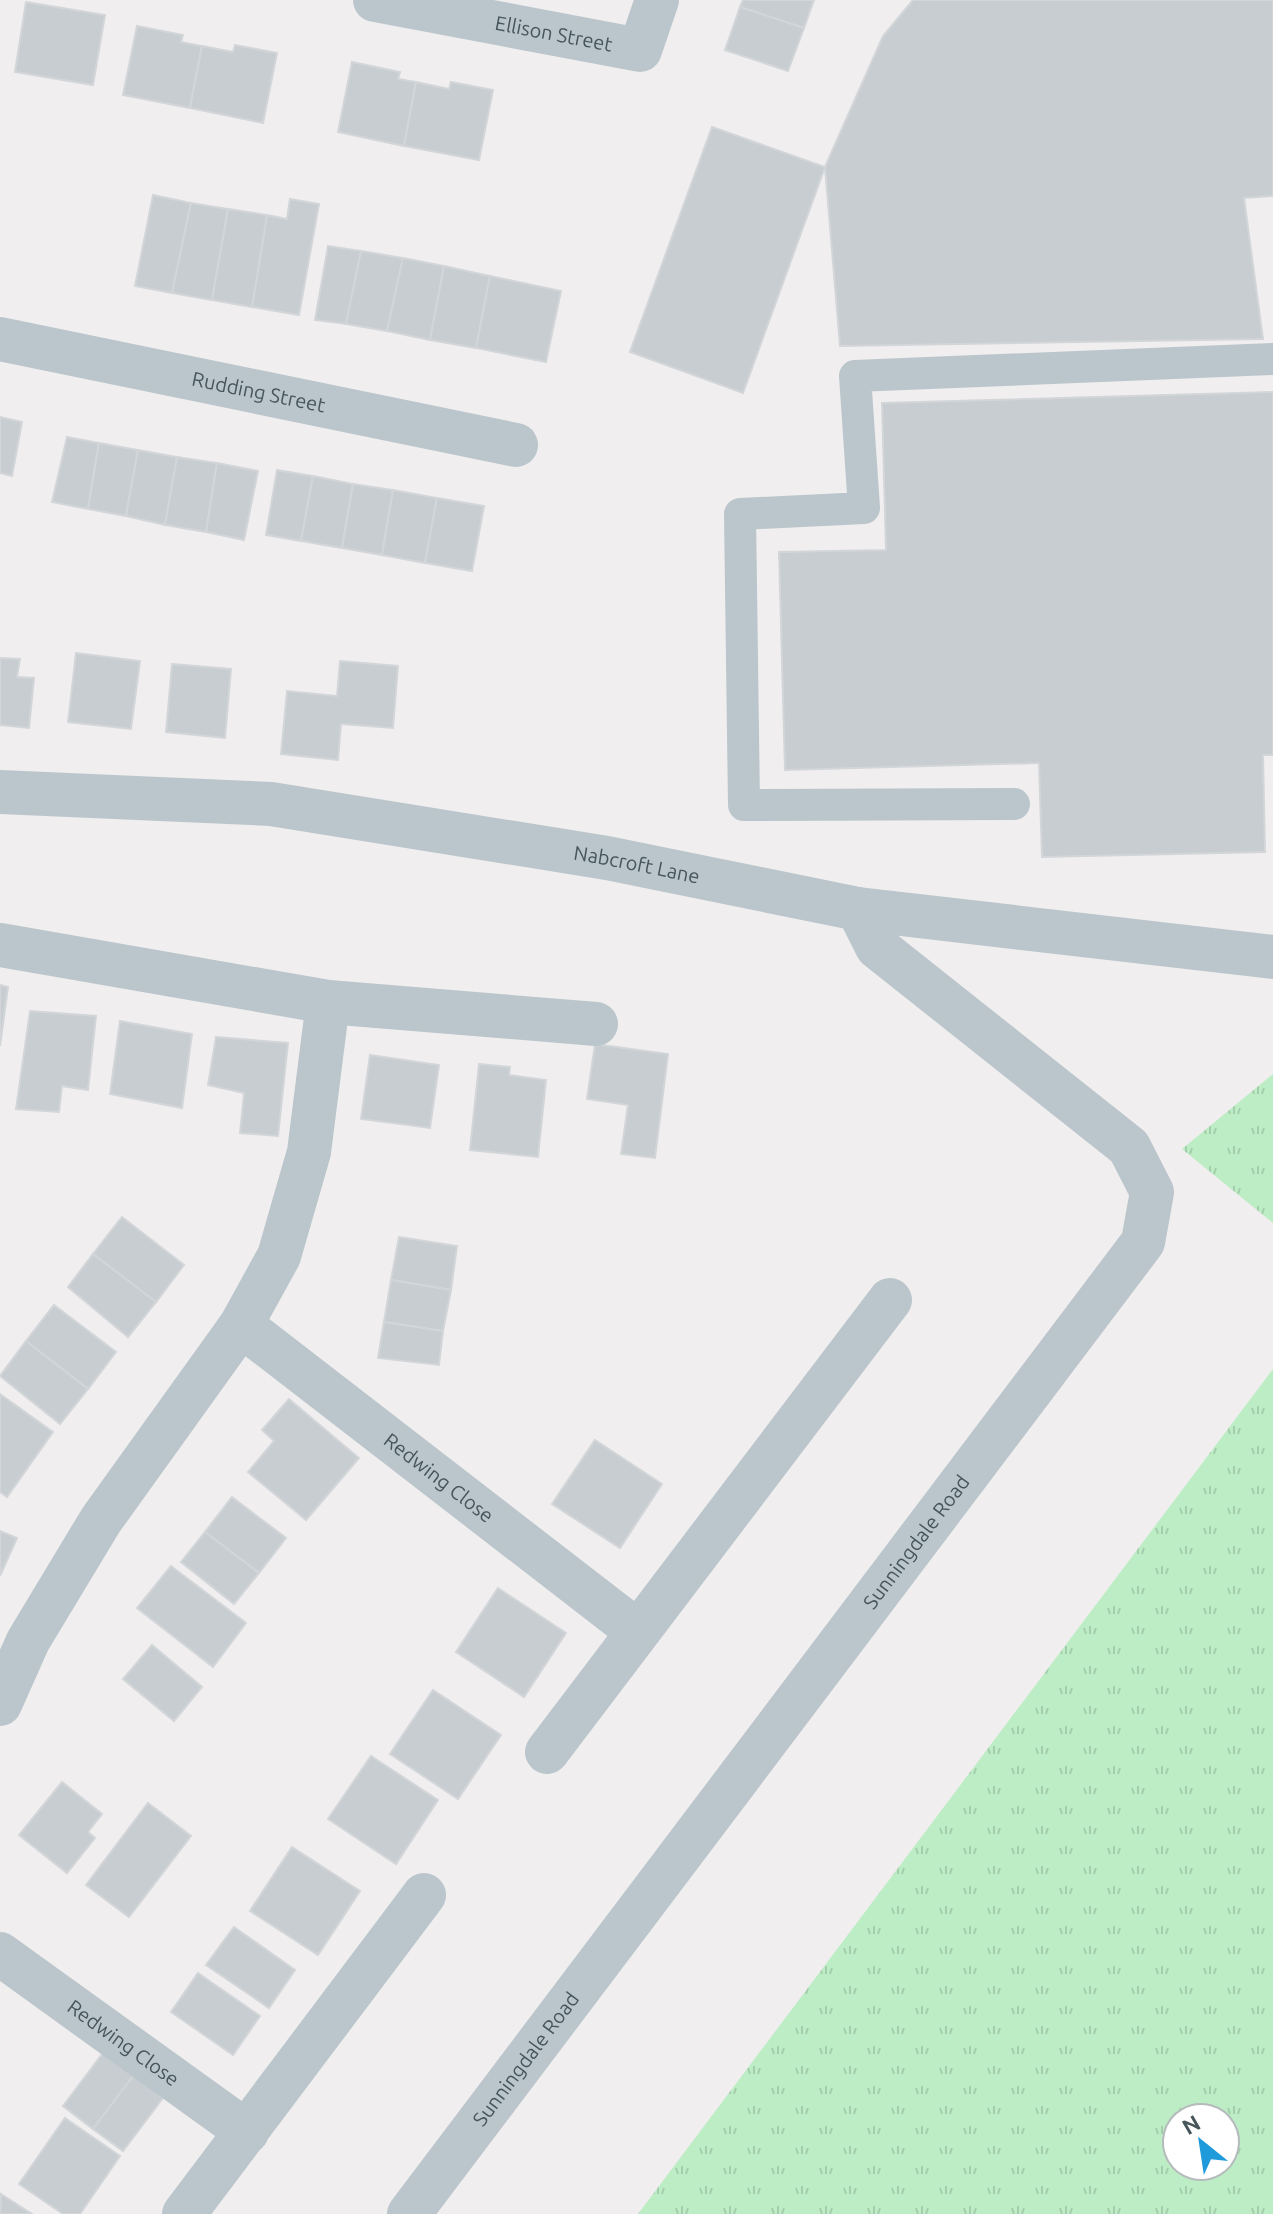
<svg xmlns="http://www.w3.org/2000/svg" width="1273" height="2214" viewBox="0 0 1273 2214" font-family="Ubuntu,sans-serif">
	<defs>
		<pattern id="park-tufts" width="24" height="20" patternUnits="userSpaceOnUse" patternTransform="scale(2)"><rect width="24" height="20" fill="#bdedc5"/><path d="M3 7l-1-3M5 7V3M7 7l1-3M15 17l-1-3M17 17v-4M19 17l1-3" fill="none" stroke="#a4cdac"/></pattern>
	</defs>
	<rect width="100%" height="100%" fill="#f1eeef"/>
	<g fill="url(#park-tufts)" fill-rule="evenodd">
		<path d="M 1273,1074 L 1273,1223 L 1182,1149 Z"/>
		<path d="M 1273,1369 L 1273,2214 L 638,2214 ZM 1225,2118 L 1225,2166 L 1177,2166 L 1177,2118 Z"/>
	</g>
	<g fill="#c8cdd1" stroke="#d2d6d9" stroke-width="2">
		<path d="M 743,0 L 814,0 L 804,28 L 740,7 Z"/>
		<path d="M 913,0 L 1273,0 L 1273,196 L 1244,198 L 1263,339 L 840,346 L 825,167 L 883,36 Z"/>
		<path d="M 26,2 L 105,15 L 93,85 L 15,72 Z"/>
		<path d="M 740,7 L 804,28 L 788,71 L 725,50 Z"/>
		<path d="M 137,26 L 183,35 L 181,42 L 202,46 L 190,108 L 123,95 Z"/>
		<path d="M 235,45 L 277,53 L 263,123 L 190,108 L 202,46 L 233,52 Z"/>
		<path d="M 352,62 L 400,72 L 398,79 L 416,82 L 404,146 L 338,132 Z"/>
		<path d="M 416,82 L 449,89 L 451,82 L 493,90 L 479,160 L 404,146 Z"/>
		<path d="M 712,127 L 825,167 L 743,393 L 630,352 Z"/>
		<path d="M 153,195 L 191,203 L 172,293 L 135,286 Z"/>
		<path d="M 290,199 L 319,204 L 299,315 L 252,307 L 267,215 L 287,219 Z"/>
		<path d="M 191,203 L 228,209 L 212,300 L 172,293 Z"/>
		<path d="M 228,209 L 267,215 L 252,307 L 212,300 Z"/>
		<path d="M 328,246 L 361,251 L 346,324 L 315,320 Z"/>
		<path d="M 361,251 L 403,258 L 387,331 L 346,324 Z"/>
		<path d="M 403,258 L 444,266 L 430,340 L 387,331 Z"/>
		<path d="M 444,266 L 490,276 L 476,348 L 430,340 Z"/>
		<path d="M 490,276 L 561,291 L 546,362 L 476,348 Z"/>
		<path d="M 1273,392 L 1273,755 L 1263,755 L 1265,852 L 1042,857 L 1039,763 L 785,770 L 779,552 L 886,550 L 882,403 Z"/>
		<path d="M 0,417 L 22,422 L 12,476 L 0,473 Z"/>
		<path d="M 67,437 L 99,443 L 88,509 L 52,502 Z"/>
		<path d="M 99,443 L 138,450 L 126,516 L 88,509 Z"/>
		<path d="M 138,450 L 177,457 L 165,525 L 126,516 Z"/>
		<path d="M 177,457 L 217,463 L 206,532 L 165,525 Z"/>
		<path d="M 217,463 L 258,471 L 244,540 L 206,532 Z"/>
		<path d="M 277,470 L 313,476 L 301,541 L 266,535 Z"/>
		<path d="M 313,476 L 353,484 L 342,548 L 301,541 Z"/>
		<path d="M 353,484 L 393,490 L 382,555 L 342,548 Z"/>
		<path d="M 393,490 L 437,498 L 425,563 L 382,555 Z"/>
		<path d="M 437,498 L 484,506 L 472,571 L 425,563 Z"/>
		<path d="M 76,653 L 140,661 L 131,729 L 68,722 Z"/>
		<path d="M 0,658 L 20,659 L 17,677 L 34,678 L 29,728 L 0,725 Z"/>
		<path d="M 340,661 L 398,666 L 393,728 L 341,724 L 338,760 L 281,754 L 287,691 L 337,696 Z"/>
		<path d="M 172,664 L 231,669 L 225,738 L 166,732 Z"/>
		<path d="M 0,985 L 8,987 L 0,1046 Z"/>
		<path d="M 30,1011 L 96,1016 L 88,1090 L 62,1086 L 59,1112 L 16,1109 Z"/>
		<path d="M 120,1021 L 192,1034 L 182,1108 L 110,1094 Z"/>
		<path d="M 216,1037 L 288,1043 L 278,1136 L 240,1133 L 244,1093 L 208,1085 Z"/>
		<path d="M 595,1044 L 668,1054 L 655,1158 L 621,1154 L 628,1105 L 587,1099 Z"/>
		<path d="M 370,1055 L 439,1065 L 430,1128 L 361,1119 Z"/>
		<path d="M 479,1064 L 510,1067 L 509,1075 L 546,1080 L 538,1157 L 470,1150 Z"/>
		<path d="M 122,1217 L 184,1265 L 156,1302 L 93,1254 Z"/>
		<path d="M 399,1237 L 457,1246 L 451,1290 L 391,1280 Z"/>
		<path d="M 93,1254 L 156,1302 L 128,1337 L 68,1287 Z"/>
		<path d="M 391,1280 L 451,1290 L 443,1331 L 384,1322 Z"/>
		<path d="M 54,1305 L 116,1352 L 88,1389 L 26,1341 Z"/>
		<path d="M 384,1322 L 443,1331 L 439,1365 L 378,1358 Z"/>
		<path d="M 26,1341 L 88,1389 L 60,1424 L 0,1376 Z"/>
		<path d="M 0,1394 L 53,1432 L 7,1497 L 0,1492 Z"/>
		<path d="M 289,1399 L 359,1458 L 306,1520 L 248,1472 L 274,1441 L 262,1430 Z"/>
		<path d="M 595,1440 L 662,1484 L 620,1548 L 552,1504 Z"/>
		<path d="M 232,1497 L 286,1538 L 259,1573 L 205,1532 Z"/>
		<path d="M 0,1531 L 17,1538 L 0,1576 Z"/>
		<path d="M 205,1532 L 259,1573 L 234,1604 L 181,1562 Z"/>
		<path d="M 171,1566 L 246,1623 L 213,1667 L 137,1608 Z"/>
		<path d="M 498,1588 L 566,1633 L 524,1697 L 456,1652 Z"/>
		<path d="M 152,1645 L 202,1687 L 174,1721 L 123,1679 Z"/>
		<path d="M 433,1690 L 501,1735 L 458,1799 L 390,1754 Z"/>
		<path d="M 371,1756 L 438,1800 L 396,1864 L 328,1819 Z"/>
		<path d="M 62,1782 L 102,1814 L 88,1832 L 95,1838 L 67,1873 L 19,1835 Z"/>
		<path d="M 148,1803 L 191,1836 L 129,1917 L 86,1885 Z"/>
		<path d="M 292,1847 L 360,1891 L 318,1955 L 250,1911 Z"/>
		<path d="M 234,1927 L 295,1970 L 269,2008 L 206,1965 Z"/>
		<path d="M 198,1973 L 260,2016 L 233,2055 L 171,2012 Z"/>
		<path d="M 103,2053 L 134,2075 L 93,2129 L 63,2106 Z"/>
		<path d="M 134,2075 L 163,2098 L 123,2151 L 93,2129 Z"/>
		<path d="M 65,2118 L 120,2156 L 80,2214 L 63,2214 L 19,2184 Z"/>
		<path d="M 1,2194 L 32,2214 L 0,2214 Z"/>
	</g>
	<g fill="none" stroke-linecap="round" stroke-linejoin="round">
		<path stroke="#bac6cb" stroke-width="32" d="M 1014,804 L 744,805 L 740,514 L 864,508 L 855,376 L 1273,359"/>
		<g stroke="#bac6cb" stroke-width="44">
			<path id="s1" d="M 375,0 L 640,50 L 657,0"/>
			<path id="s2" d="M 0,339 L 516,445"/>
			<path id="s3" d="M 0,792 L 271,804 L 607,858 L 858,909 L 1273,957"/>
			<path d="M 0,945 L 328,1002 L 596,1024"/>
			<path id="s4" d="M 241,1325 L 637,1631"/>
			<path d="M 0,1704 L 28,1641 L 101,1520 L 241,1325 L 279,1256 L 309,1152 L 328,1002"/>
			<path d="M 547,1752 L 890,1300"/>
			<path id="s5" d="M 0,1954 L 247,2132"/>
			<path d="M 184,2214 L 424,1895"/>
			<path id="s6" d="M 409,2214 L 1143,1242 L 1152,1192 L 1129,1147 L 877,947 L 858,909"/>
		</g>
	</g>
	<g text-anchor="middle" stroke-width="7" stroke-linejoin="round" paint-order="stroke">
		<g font-size="20" fill="#47565b" stroke="#fff">
			<text dy="7" stroke="none"><textPath href="#s1" startOffset="182">Ellison Street</textPath></text>
			<text dy="7" stroke="none"><textPath href="#s2" startOffset="264">Rudding Street</textPath></text>
			<text dy="7" stroke="none"><textPath href="#s3" startOffset="642">Nabcroft Lane</textPath></text>
			<text dy="7" stroke="none"><textPath href="#s4" startOffset="250">Redwing Close</textPath></text>
			<text dy="7" stroke="none"><textPath href="#s6" startOffset="842">Sunningdale Road</textPath></text>
			<text dy="7" stroke="none"><textPath href="#s5" startOffset="152">Redwing Close</textPath></text>
			<text dy="7" stroke="none"><textPath href="#s6" startOffset="194">Sunningdale Road</textPath></text>
		</g>
	</g>
	<g transform="translate(1201 2142) rotate(330)"><circle r="38" fill="#ffffff" stroke="#b5bbbd" stroke-width="2"/>
	<path d="M0-6L14 30L0 20L-14 30Z" fill="#1f9ada"/>
	<text y="-12" font-size="22" font-weight="bold" text-anchor="middle" fill="#47565b">N</text>
	</g>
</svg>
